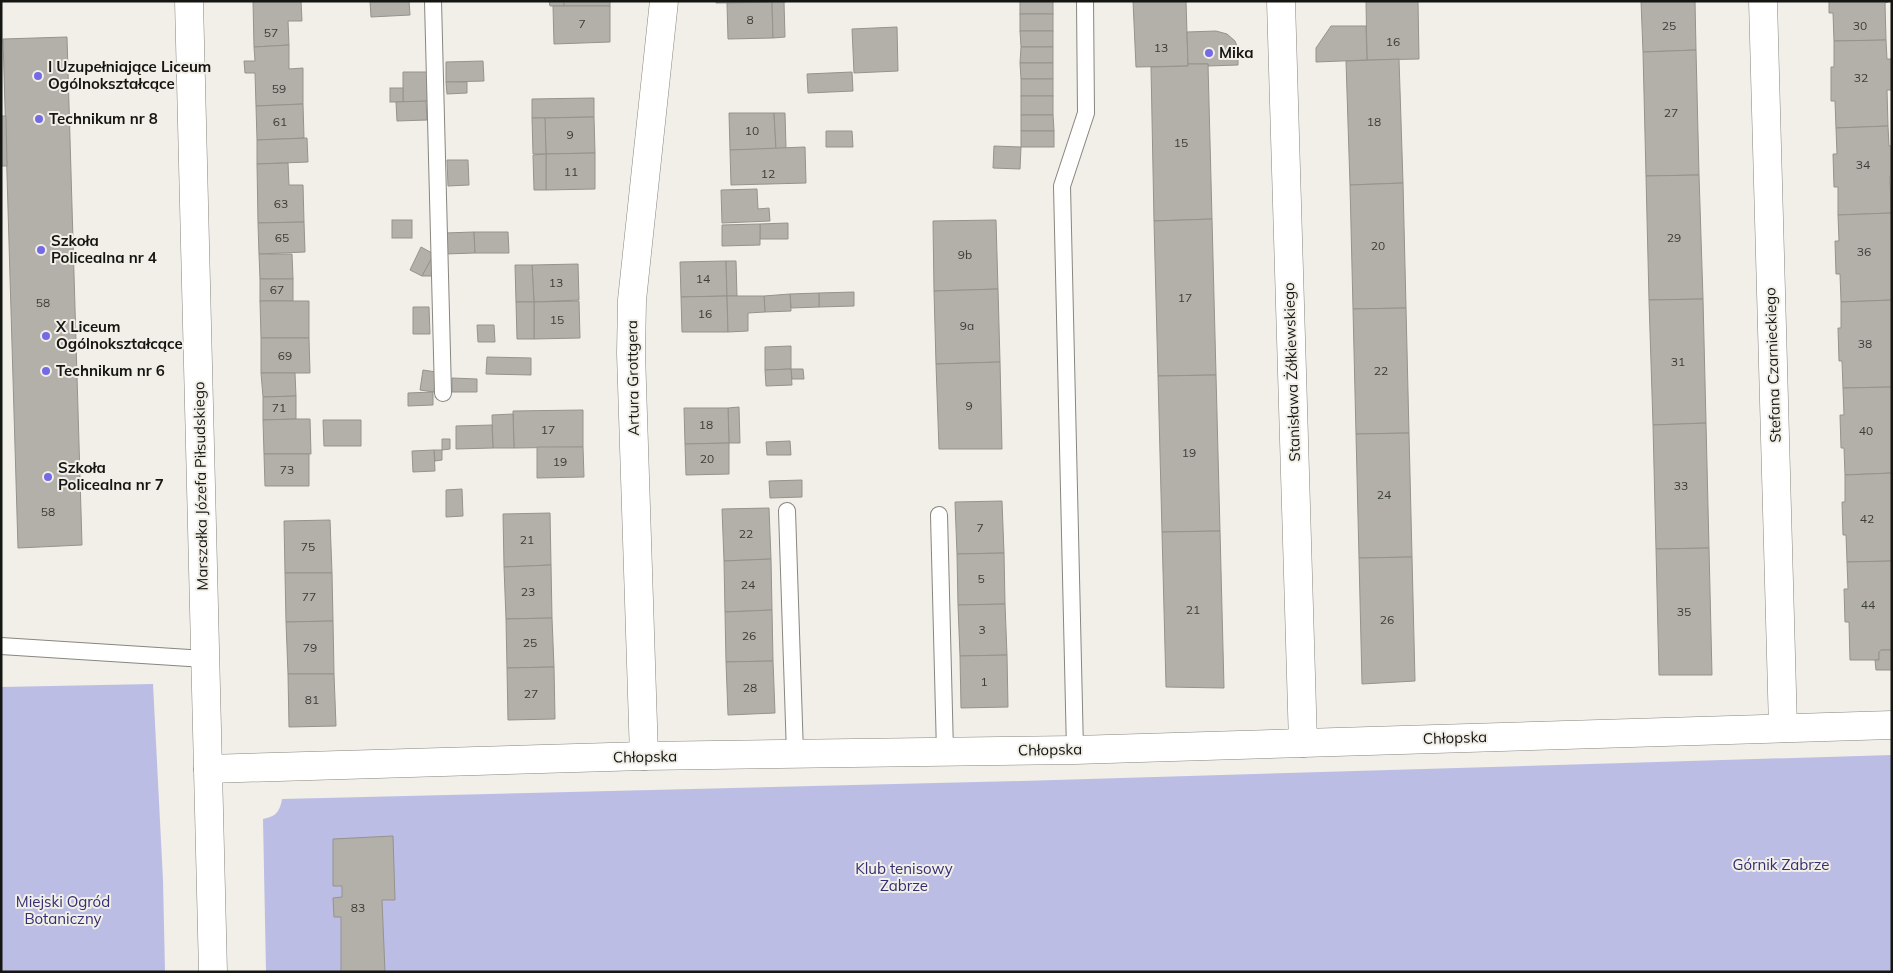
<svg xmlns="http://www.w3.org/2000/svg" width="1893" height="973" viewBox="0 0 1893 973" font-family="Mulish,sans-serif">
	<rect width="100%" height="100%" fill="#f1efe7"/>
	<g fill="#bbbde4">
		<path d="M 153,684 L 163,880 L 165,972 L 1,972 L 1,687 Z"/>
		<path d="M 1892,755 L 1892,972 L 266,972 L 263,819 C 275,817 280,812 282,799 L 1022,781 Z"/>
	</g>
	<g fill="#b2b0a9" stroke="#95938c">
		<path d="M 253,1 L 301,1 L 302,21 L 288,21 L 289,45 L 254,47 Z"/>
		<path d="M 370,1 L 409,1 L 410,15 L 371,17 Z"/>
		<path d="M 549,1 L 564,1 L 564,6 L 550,6 Z"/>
		<rect x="564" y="1" width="46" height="5"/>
		<path d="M 716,1 L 786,1 L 786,2 L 716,3 Z"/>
		<rect x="1020" y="1" width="33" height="13"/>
		<path d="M 1133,1 L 1186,1 L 1188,66 L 1136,67 Z"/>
		<path d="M 1366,1 L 1418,1 L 1419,59 L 1367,60 Z"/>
		<path d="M 1641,1 L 1695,1 L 1696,50 L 1643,52 Z"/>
		<path d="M 1829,1 L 1891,1 L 1885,3 L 1886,40 L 1834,41 L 1833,13 L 1829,13 Z"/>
		<path d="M 772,2 L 773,38 L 728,39 L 727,3 Z"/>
		<path d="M 772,2 L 784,2 L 785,37 L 773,38 Z"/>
		<path d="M 553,6 L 610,6 L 610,42 L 554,44 Z"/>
		<rect x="1020" y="14" width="33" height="17"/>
		<path d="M 1331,26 L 1366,26 L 1367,60 L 1316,62 L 1316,48 Z"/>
		<path d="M 897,27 L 898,71 L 854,73 L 852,29 Z"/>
		<path d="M 1020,31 L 1053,31 L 1053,47 L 1021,47 Z"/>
		<path d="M 1216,31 L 1227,34 L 1235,41 L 1238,49 L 1238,65 L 1208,66 L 1208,64 L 1188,64 L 1187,32 Z"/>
		<path d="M 67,37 L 82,545 L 18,548 L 3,39 Z"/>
		<path d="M 1886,40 L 1887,59 L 1892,59 L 1892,90 L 1887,90 L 1888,126 L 1836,128 L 1835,101 L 1831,101 L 1831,67 L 1834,67 L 1834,41 Z"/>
		<path d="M 289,45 L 289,69 L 303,68 L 303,104 L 256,106 L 255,73 L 245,73 L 244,61 L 255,61 L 254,47 Z"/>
		<path d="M 1021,47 L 1053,47 L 1053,63 L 1020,63 Z"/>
		<path d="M 1696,50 L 1699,175 L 1646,176 L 1643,52 Z"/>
		<path d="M 1399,59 L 1403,183 L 1350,185 L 1346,61 Z"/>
		<path d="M 483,61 L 484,81 L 446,82 L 446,62 Z"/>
		<path d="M 1020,63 L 1053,63 L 1053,79 L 1021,79 Z"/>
		<path d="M 1188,64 L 1208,64 L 1212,219 L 1154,221 L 1151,67 L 1188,66 Z"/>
		<path d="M 403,72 L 431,72 L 431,101 L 403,102 Z"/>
		<path d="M 852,72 L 853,91 L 808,93 L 807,74 Z"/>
		<rect x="1021" y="79" width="32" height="17"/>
		<path d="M 446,82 L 467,82 L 467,93 L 447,94 Z"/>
		<rect x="390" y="88" width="13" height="14"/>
		<rect x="1021" y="96" width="32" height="19"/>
		<path d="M 594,98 L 594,117 L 532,118 L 532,99 Z"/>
		<path d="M 426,101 L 427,120 L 397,121 L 396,102 Z"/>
		<path d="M 303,104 L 304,138 L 257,140 L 256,106 Z"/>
		<path d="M 729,113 L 774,113 L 776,149 L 730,150 Z"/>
		<path d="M 774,113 L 785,113 L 786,148 L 776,149 Z"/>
		<path d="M 1021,115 L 1053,115 L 1054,131 L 1021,131 Z"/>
		<path d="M 1,116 L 6,116 L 7,166 L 1,166 Z"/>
		<path d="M 594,117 L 595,153 L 546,154 L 545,118 Z"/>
		<path d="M 532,118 L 545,118 L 546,154 L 533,154 Z"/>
		<path d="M 1888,126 L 1889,146 L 1892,146 L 1892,176 L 1890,176 L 1891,213 L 1838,215 L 1838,187 L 1834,187 L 1833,154 L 1837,154 L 1836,128 Z"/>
		<path d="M 826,131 L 852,131 L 853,147 L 826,147 Z"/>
		<rect x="1021" y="131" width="33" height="16"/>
		<path d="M 307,138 L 308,162 L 257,164 L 257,140 Z"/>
		<path d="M 994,146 L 1021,147 L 1020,169 L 993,168 Z"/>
		<path d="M 805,147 L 806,183 L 731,185 L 730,150 Z"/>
		<path d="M 595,153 L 595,189 L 546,190 L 546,154 Z"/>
		<path d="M 546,154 L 546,190 L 534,190 L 533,155 Z"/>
		<path d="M 447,160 L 468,160 L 469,185 L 448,186 Z"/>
		<path d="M 288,163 L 289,185 L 303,185 L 304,222 L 258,223 L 257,164 Z"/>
		<path d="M 1699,175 L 1703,299 L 1649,300 L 1646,176 Z"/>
		<path d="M 1403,183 L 1406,308 L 1353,309 L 1350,185 Z"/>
		<path d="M 757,189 L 758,209 L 769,208 L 770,221 L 722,223 L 721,190 Z"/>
		<path d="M 1891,213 L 1892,300 L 1841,302 L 1840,274 L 1836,274 L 1835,241 L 1839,241 L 1838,215 Z"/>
		<path d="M 1212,219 L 1216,375 L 1158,376 L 1154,221 Z"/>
		<rect x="392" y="220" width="20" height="18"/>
		<path d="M 996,220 L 998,289 L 934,291 L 933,221 Z"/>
		<path d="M 304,222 L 305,252 L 259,254 L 258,223 Z"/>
		<path d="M 788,223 L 788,239 L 760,239 L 760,224 Z"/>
		<path d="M 760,224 L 760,245 L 722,246 L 722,225 Z"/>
		<path d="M 474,232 L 475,253 L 445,254 L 445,233 Z"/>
		<path d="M 474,232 L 508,232 L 509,253 L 475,253 Z"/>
		<path d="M 421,247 L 434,254 L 422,276 L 410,270 Z"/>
		<path d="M 259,254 L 292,254 L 293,279 L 260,279 Z"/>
		<path d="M 433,256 L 436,276 L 422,276 Z"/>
		<path d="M 726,261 L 727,296 L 681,297 L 680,262 Z"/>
		<path d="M 726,261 L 736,261 L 737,296 L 727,296 Z"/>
		<path d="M 578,264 L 579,300 L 534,302 L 532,265 Z"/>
		<path d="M 515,265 L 532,265 L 534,302 L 516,302 Z"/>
		<rect x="260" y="279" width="33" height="22"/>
		<path d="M 998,289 L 1000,362 L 936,364 L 934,291 Z"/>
		<path d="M 854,292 L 854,306 L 819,307 L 819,293 Z"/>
		<path d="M 819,293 L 819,307 L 791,308 L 790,294 Z"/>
		<path d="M 790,294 L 791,311 L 765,312 L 764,296 Z"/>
		<path d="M 727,296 L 728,332 L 682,332 L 681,297 Z"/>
		<path d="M 727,296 L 764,296 L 765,312 L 748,313 L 748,331 L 728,332 Z"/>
		<path d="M 1703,299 L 1706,423 L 1653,425 L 1649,300 Z"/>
		<path d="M 1892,300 L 1892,387 L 1843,388 L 1842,361 L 1839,361 L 1838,328 L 1841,328 L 1841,302 Z"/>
		<path d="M 260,301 L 309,301 L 309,338 L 261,338 Z"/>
		<path d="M 579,301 L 580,338 L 534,339 L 534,302 Z"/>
		<path d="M 516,302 L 534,302 L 534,339 L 517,339 Z"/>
		<path d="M 413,307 L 429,307 L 430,334 L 413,334 Z"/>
		<path d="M 1406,308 L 1409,433 L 1356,434 L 1353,309 Z"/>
		<path d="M 477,325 L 494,325 L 495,342 L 478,342 Z"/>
		<path d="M 261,338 L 309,338 L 310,373 L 261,373 Z"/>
		<path d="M 791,346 L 791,369 L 765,370 L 765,347 Z"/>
		<path d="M 487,357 L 531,358 L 531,375 L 486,374 Z"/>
		<path d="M 1000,362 L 1002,449 L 939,449 L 936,364 Z"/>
		<path d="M 791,369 L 803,369 L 804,379 L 792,379 Z"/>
		<path d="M 791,369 L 792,385 L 766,386 L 765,370 Z"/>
		<path d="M 423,370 L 436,372 L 434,392 L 420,390 Z"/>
		<path d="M 261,373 L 295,373 L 296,396 L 263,397 Z"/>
		<path d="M 1216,375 L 1220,531 L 1162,532 L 1158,376 Z"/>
		<path d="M 452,378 L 477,379 L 477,392 L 452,392 Z"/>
		<path d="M 1892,387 L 1892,473 L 1845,475 L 1844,448 L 1841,448 L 1840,415 L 1844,415 L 1843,388 Z"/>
		<path d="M 433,392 L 433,405 L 408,406 L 408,393 Z"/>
		<path d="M 296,396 L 296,419 L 263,420 L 263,397 Z"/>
		<path d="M 739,407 L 740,443 L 729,443 L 728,408 Z"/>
		<path d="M 684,408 L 728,408 L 729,443 L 685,444 Z"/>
		<path d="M 583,410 L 583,447 L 514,448 L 513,411 Z"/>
		<path d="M 513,414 L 514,448 L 493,448 L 492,415 Z"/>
		<path d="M 296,419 L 310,419 L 311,454 L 264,454 L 263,420 Z"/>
		<path d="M 323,420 L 361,420 L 361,446 L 324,446 Z"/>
		<path d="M 1706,423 L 1709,548 L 1656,549 L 1653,425 Z"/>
		<path d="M 492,425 L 493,448 L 456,449 L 456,426 Z"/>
		<path d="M 1409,433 L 1412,557 L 1359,558 L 1356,434 Z"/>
		<path d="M 442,439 L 450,439 L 450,449 L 442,450 Z"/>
		<path d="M 790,441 L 791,455 L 767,455 L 766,442 Z"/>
		<path d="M 729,443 L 729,474 L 686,475 L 685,444 Z"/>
		<path d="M 537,447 L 583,447 L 584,477 L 537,478 Z"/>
		<path d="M 434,450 L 442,450 L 442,460 L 435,461 Z"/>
		<path d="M 434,450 L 435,471 L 413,472 L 412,451 Z"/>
		<path d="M 264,454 L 309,454 L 309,486 L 265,486 Z"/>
		<path d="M 1892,473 L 1892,561 L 1847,562 L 1846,535 L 1843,535 L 1842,502 L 1845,502 L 1845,475 Z"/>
		<path d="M 802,480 L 802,497 L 770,498 L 769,481 Z"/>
		<path d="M 462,489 L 463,516 L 446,517 L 446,490 Z"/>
		<path d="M 1002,501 L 1004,553 L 957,554 L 955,502 Z"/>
		<path d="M 769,508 L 771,559 L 724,561 L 722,509 Z"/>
		<path d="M 550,513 L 551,565 L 504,567 L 503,514 Z"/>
		<path d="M 330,520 L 332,573 L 285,573 L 284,521 Z"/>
		<path d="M 1220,531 L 1224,688 L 1166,687 L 1162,532 Z"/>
		<path d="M 1709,548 L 1712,675 L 1659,675 L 1656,549 Z"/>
		<path d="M 1004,553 L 1005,604 L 958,605 L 957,554 Z"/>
		<path d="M 1412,557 L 1415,681 L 1362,684 L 1359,558 Z"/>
		<path d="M 771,559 L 772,610 L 725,612 L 724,561 Z"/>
		<path d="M 1892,561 L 1892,650 L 1881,650 L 1879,652 L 1879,660 L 1850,660 L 1849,622 L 1845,622 L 1844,589 L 1848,589 L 1847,562 Z"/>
		<path d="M 551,565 L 552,618 L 506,619 L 504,567 Z"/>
		<path d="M 285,573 L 332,573 L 333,621 L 286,622 Z"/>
		<path d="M 1005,604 L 1007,655 L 960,656 L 958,605 Z"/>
		<path d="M 772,610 L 773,661 L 726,662 L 725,612 Z"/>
		<path d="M 552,618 L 554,667 L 507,668 L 506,619 Z"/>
		<path d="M 333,621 L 334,674 L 288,674 L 286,622 Z"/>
		<path d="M 1881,650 L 1892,650 L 1892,670 L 1876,670 L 1875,660 L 1879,660 L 1879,652 Z"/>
		<path d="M 1007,655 L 1008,707 L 961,708 L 960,656 Z"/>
		<path d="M 773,661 L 775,713 L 728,715 L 726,662 Z"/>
		<path d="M 554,667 L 555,719 L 508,720 L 507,668 Z"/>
		<path d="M 288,674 L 334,674 L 336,726 L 289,727 Z"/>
		<path d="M 393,836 L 395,900 L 382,900 L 385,972 L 341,972 L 341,917 L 334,917 L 333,898 L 342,897 L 342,886 L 333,886 L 333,839 Z"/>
	</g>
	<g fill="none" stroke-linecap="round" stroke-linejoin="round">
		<defs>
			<g id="lane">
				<path d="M 433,1 L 443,393"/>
				<path d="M 787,511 L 795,754"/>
				<path d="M 939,515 L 945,752"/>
				<path d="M 1,646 L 205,659"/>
				<path d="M 1075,750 L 1062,186 L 1086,113 L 1085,1"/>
			</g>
			<g id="street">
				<path d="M 1281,1 L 1303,743"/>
				<path d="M 1763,1 L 1783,728"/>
				<path d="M 644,756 L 631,353 L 632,300 L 664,1"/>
				<path d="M 208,769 L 644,756 L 1075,750 L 1892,725"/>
			</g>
			<path id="secondary" d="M 189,1 L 213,972"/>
		</defs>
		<use href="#lane" stroke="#88867f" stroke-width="18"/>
		<use href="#street" stroke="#88867f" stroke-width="29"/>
		<use href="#secondary" stroke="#88867f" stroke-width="29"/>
		<use href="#lane" stroke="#fff" stroke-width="16"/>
		<use href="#street" stroke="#fff" stroke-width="28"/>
		<use href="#secondary" stroke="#fff" stroke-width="28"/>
	</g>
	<g fill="#746ae5" stroke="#f1efe7" stroke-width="2">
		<circle cx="1209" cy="53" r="5"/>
		<circle cx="38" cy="76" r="5"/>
		<circle cx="39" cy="119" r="5"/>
		<circle cx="41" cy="250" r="5"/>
		<circle cx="46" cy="336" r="5"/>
		<circle cx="46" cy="371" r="5"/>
		<circle cx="48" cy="477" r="5"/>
	</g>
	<g text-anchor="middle" stroke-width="4" stroke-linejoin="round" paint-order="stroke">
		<g font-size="12" fill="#3c3c38">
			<text x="750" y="24">8</text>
			<text x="582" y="28">7</text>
			<text x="1669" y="30">25</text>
			<text x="1860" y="30">30</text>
			<text x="271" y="37">57</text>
			<text x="1393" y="46">16</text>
			<text x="1161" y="52">13</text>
			<text x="1861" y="82">32</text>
			<text x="279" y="93">59</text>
			<text x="1671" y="117">27</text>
			<text x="280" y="126">61</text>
			<text x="1374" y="126">18</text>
			<text x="752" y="135">10</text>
			<text x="570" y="139">9</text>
			<text x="1181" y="147">15</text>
			<text x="1863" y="169">34</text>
			<text x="571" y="176">11</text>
			<text x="768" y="178">12</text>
			<text x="281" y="208">63</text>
			<text x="282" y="242">65</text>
			<text x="1674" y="242">29</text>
			<text x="1378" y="250">20</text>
			<text x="1864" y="256">36</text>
			<text x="965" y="259">9b</text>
			<text x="703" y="283">14</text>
			<text x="556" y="287">13</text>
			<text x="277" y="294">67</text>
			<text x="1185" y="302">17</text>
			<text x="43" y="307">58</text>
			<text x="705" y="318">16</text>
			<text x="557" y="324">15</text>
			<text x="967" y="330">9a</text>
			<text x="1865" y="348">38</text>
			<text x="285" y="360">69</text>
			<text x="1678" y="366">31</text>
			<text x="1381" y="375">22</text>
			<text x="969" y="410">9</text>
			<text x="279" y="412">71</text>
			<text x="706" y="429">18</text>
			<text x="548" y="434">17</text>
			<text x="1866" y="435">40</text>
			<text x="1189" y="457">19</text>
			<text x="707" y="463">20</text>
			<text x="560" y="466">19</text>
			<text x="287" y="474">73</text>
			<text x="1681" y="490">33</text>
			<text x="1384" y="499">24</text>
			<text x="48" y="516">58</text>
			<text x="1867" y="523">42</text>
			<text x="980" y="532">7</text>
			<text x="746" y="538">22</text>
			<text x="527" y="544">21</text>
			<text x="308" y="551">75</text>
			<text x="981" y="583">5</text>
			<text x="748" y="589">24</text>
			<text x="528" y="596">23</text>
			<text x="309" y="601">77</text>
			<text x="1868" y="609">44</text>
			<text x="1193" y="614">21</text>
			<text x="1684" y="616">35</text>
			<text x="1387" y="624">26</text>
			<text x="982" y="634">3</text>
			<text x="749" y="640">26</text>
			<text x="530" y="647">25</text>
			<text x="310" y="652">79</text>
			<text x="984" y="686">1</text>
			<text x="750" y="692">28</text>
			<text x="531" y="698">27</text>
			<text x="312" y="704">81</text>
			<text x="358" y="912">83</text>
		</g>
		<g font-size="15" font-weight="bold" fill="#151512" stroke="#f1efe7" text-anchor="start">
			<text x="1219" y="58">Mika</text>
			<text x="48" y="72">I Uzupełniające Liceum<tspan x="48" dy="17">Ogólnokształcące</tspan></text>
			<text x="49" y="124">Technikum nr 8</text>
			<text x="51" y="246">Szkoła<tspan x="51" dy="17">Policealna nr 4</tspan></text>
			<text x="56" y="332">X Liceum<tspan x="56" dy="17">Ogólnokształcące</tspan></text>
			<text x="56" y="376">Technikum nr 6</text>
			<text x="58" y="473">Szkoła<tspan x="58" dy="17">Policealna nr 7</tspan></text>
		</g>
		<g font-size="15" fill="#151512" stroke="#f1efe7">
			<text transform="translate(1773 365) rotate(-92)" y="5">Stefana Czarnieckiego</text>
			<text transform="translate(1292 372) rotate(-92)" y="5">Stanisława Żółkiewskiego</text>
			<text transform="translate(633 378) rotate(-91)" y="5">Artura Grottgera</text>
			<text transform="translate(201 486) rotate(-91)" y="5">Marszałka Józefa Piłsudskiego</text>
			<text transform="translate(1455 738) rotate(-2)" y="5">Chłopska</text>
			<text transform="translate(1050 750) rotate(-1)" y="5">Chłopska</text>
			<text transform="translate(645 757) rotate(-1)" y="5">Chłopska</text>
		</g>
		<g font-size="15" fill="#352e74" stroke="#f1efe7">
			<text x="1781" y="870">Górnik Zabrze</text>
			<text x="904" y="874">Klub tenisowy<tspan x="904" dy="17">Zabrze</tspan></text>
			<text x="63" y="907">Miejski Ogród<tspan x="63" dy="17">Botaniczny</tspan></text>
		</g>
	</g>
	<rect width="1893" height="973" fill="none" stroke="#151512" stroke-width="5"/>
</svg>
